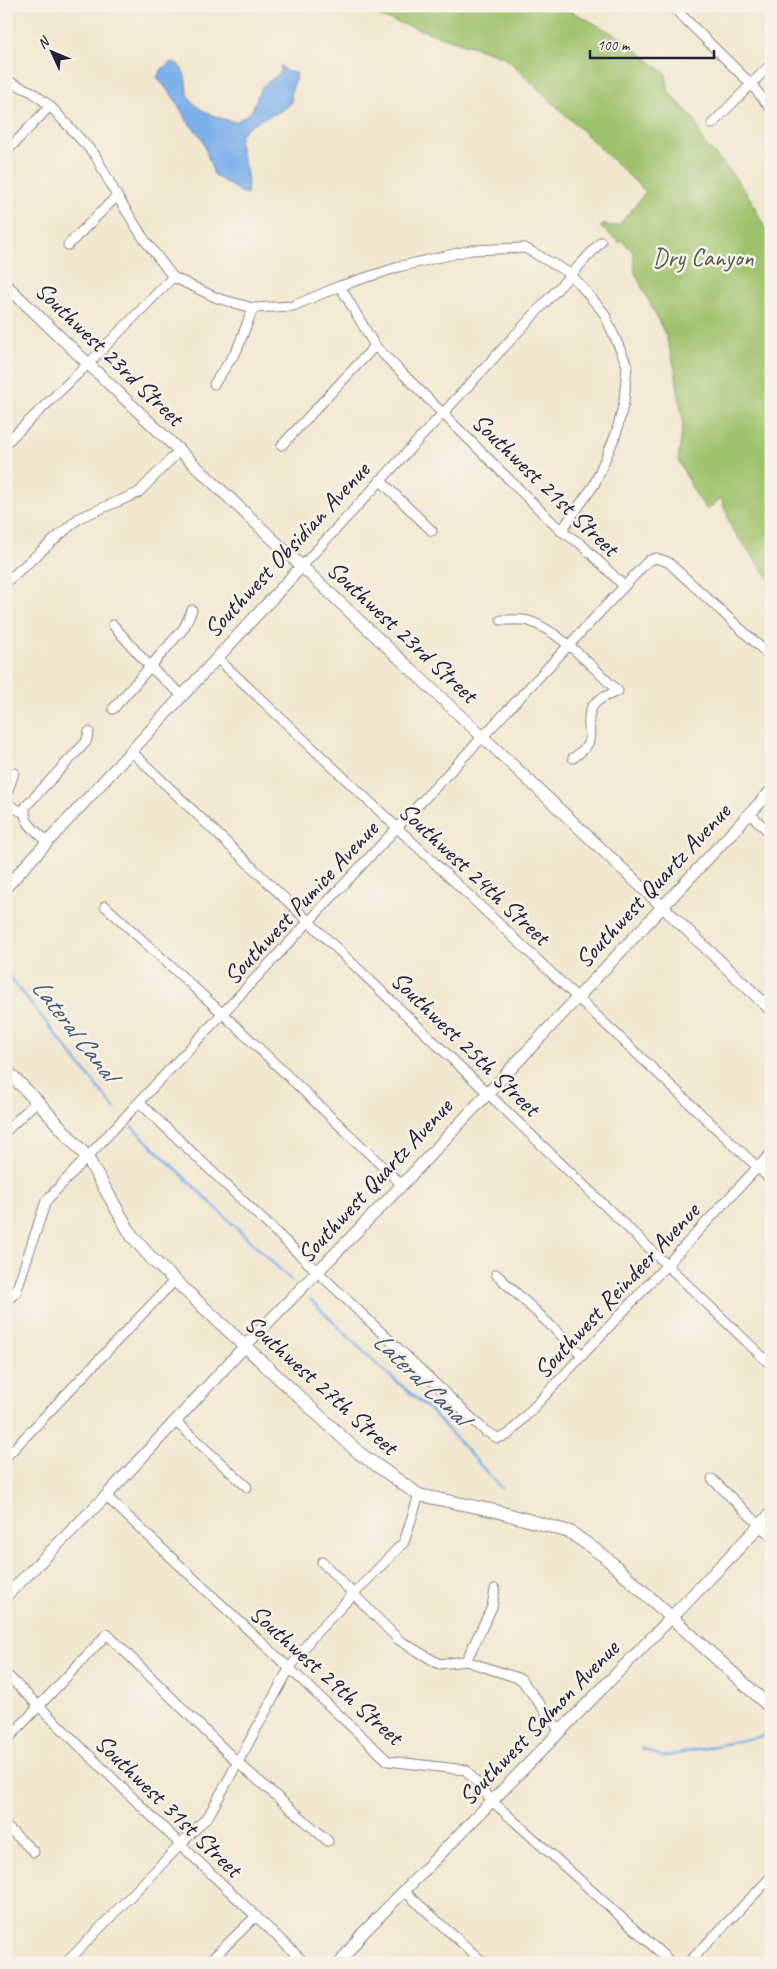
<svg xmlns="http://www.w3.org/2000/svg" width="777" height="1969" viewBox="0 0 777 1969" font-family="Caveat,sans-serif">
	<rect width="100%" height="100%" fill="#f7f3e8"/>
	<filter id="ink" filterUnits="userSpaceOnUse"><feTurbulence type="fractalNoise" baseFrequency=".02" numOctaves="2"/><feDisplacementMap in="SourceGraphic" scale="10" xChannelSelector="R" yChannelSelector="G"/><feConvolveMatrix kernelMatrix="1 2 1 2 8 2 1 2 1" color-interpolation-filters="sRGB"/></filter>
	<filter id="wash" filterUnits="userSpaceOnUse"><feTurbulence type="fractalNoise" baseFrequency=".0096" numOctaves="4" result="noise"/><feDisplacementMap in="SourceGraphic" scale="20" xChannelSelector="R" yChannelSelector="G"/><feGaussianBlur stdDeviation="1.12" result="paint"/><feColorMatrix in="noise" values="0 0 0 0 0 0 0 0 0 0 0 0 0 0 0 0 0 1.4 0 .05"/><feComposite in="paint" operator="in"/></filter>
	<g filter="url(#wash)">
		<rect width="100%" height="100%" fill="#f2e7cf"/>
		<path fill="#9ec26c" stroke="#607254" d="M 347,6 L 561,6 L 620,37 L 666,74 L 669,92 L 695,120 L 703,142 L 727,167 L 752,201 L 771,241 L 771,581 L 732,529 L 721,498 L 707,510 L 695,493 L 678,460 L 683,423 L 675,369 L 666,336 L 635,273 L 633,252 L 622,241 L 620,243 L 600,227 L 604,223 L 610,226 L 619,225 L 646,192 L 505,57 Z"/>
		<path fill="#7eb1eb" stroke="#506a93" d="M 171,62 L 178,64 C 189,78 184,80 188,94 C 194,111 220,119 236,122 L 251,112 L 261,88 L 281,72 L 280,66 L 282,66 L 285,71 L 297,73 L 291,93 L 292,102 C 284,113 261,117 248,127 C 232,139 243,155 246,170 C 248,177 248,187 247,194 L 242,193 L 214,175 L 202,138 L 188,122 L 174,98 L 157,77 L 162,69 Z"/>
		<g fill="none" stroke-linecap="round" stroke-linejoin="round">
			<g stroke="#7eb1eb" stroke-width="2.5">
				<path d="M 6,972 L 115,1109"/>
				<path d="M 132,1127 L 291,1280"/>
				<path d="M 310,1299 L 373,1361 L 432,1412 L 501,1488"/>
				<path d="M 641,1748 L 663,1757 L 771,1734"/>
			</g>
		</g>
	</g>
	<g filter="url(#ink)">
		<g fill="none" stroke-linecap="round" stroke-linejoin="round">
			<defs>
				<g id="minor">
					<path d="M 672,6 L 751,84 L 771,109"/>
					<path d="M 6,80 L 32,92 L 50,106 L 95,155 L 117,196 L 144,239 L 173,277 L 217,298 L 253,308 L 293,306 L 340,286 L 402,266 L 471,250 L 525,248 L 571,274 L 604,313 L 627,365 L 624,402 L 616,434 L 594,485 L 561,531"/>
					<path d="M 712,124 L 771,64"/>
					<path d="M 6,152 L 50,106"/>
					<path d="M 68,245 L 117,196"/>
					<path d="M 340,286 L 375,346 L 561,531 L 581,544 L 624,586"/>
					<path d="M 214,384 L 237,350 L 253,308"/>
					<path d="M 6,443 L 88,364 L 173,277"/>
					<path d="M 282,445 L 375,346"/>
					<path d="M 380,480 L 432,531"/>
					<path d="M 301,567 L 601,242"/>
					<path d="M 6,582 L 79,518 L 138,493 L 179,451"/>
					<path d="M 501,620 C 510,620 521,619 529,621 C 560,631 594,669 618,691 C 599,699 587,702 589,726 C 590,732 591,739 587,745 C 584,750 577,755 573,758"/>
					<path d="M 113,625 L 151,668 L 182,695"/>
					<path d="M 217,658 L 771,1180"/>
					<path d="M 113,709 L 184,628 L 192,610"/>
					<path d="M 132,752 L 771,1365"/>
					<path d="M 6,796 L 14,773"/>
					<path d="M 6,798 L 9,805 L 24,813"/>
					<path d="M 750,814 L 771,834"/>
					<path d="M 48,842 C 38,832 20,822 26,806 L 86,742 L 89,732"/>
					<path d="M 105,906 L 222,1013 L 402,1185"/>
					<path d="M 139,1102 L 485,1431 L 498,1438 L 508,1435 L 771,1153"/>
					<path d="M 6,1131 L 37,1101"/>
					<path d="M 496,1274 L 582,1355"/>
					<path d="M 6,1302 L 16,1292 L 46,1201 L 648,561 L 656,558 L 668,562 L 771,657"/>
					<path d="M 176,1422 L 247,1487"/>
					<path d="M 6,1457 L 175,1280"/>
					<path d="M 712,1479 L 771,1536"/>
					<path d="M 106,1496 L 388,1761 L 466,1770 L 492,1801 L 672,1963"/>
					<path d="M 322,1562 L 399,1640 L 439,1664 L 466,1661 L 521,1679 L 560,1731"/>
					<path d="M 466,1661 L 492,1607 L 495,1589"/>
					<path d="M 6,1674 L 180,1844 L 305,1963"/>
					<path d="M 6,1741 L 107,1634 L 237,1762 L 328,1841"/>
					<path d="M 6,1826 L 34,1852"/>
					<path d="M 404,1891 L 484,1963"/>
					<path d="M 66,1963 L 209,1815 L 289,1669 L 313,1636 L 404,1542 L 419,1495"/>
					<path d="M 208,1963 L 256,1916"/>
					<path d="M 688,1963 L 771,1877"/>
				</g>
				<g id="tertiary">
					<path d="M 6,285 C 259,529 517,767 771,1010"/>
					<path d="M 6,887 L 301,567"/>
					<path d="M 6,1596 L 106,1496 L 245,1346 L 402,1185 L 771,791"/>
					<path d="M 340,1963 L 361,1935 L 671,1618"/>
				</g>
				<g id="secondary">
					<path d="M 6,1070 L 37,1101 L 87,1157 L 132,1236 L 152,1259 L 359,1453 L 419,1495 L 496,1511 L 570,1532 L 604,1556 L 771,1708"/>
					<path d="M 671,1618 L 771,1514"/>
				</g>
			</defs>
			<use href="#minor" stroke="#8a8485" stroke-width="11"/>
			<use href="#tertiary" stroke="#8a8485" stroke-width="13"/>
			<use href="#secondary" stroke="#8a8485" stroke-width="14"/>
			<use href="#minor" stroke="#fff" stroke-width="9"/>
			<use href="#tertiary" stroke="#fff" stroke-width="11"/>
			<use href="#secondary" stroke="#fff" stroke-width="12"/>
		</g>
	</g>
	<g text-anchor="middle" stroke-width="5" stroke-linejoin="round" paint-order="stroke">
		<g font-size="25" fill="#4d5a4c" stroke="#f7f3e8">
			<text x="703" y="266">Dry Canyon</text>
		</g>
		<g font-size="25" fill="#22223b" stroke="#f7f3e8">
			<text transform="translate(110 353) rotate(44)" y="9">Southwest 23rd Street</text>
			<text transform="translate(546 484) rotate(44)" y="9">Southwest 21st Street</text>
			<text transform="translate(286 549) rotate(-47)" y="9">Southwest Obsidian Avenue</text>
			<text transform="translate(403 631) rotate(43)" y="9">Southwest 23rd Street</text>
			<text transform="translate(475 873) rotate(43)" y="9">Southwest 24th Street</text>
			<text transform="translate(652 885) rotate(-47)" y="9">Southwest Quartz Avenue</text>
			<text transform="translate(300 902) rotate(-47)" y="9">Southwest Pumice Avenue</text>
			<text transform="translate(466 1043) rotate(44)" y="9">Southwest 25th Street</text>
			<text transform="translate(374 1180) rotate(-47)" y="9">Southwest Quartz Avenue</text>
			<text transform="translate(616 1290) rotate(-47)" y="9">Southwest Reindeer Avenue</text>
			<text transform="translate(322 1384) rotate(42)" y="9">Southwest 27th Street</text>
			<text transform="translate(327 1674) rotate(42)" y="9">Southwest 29th Street</text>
			<text transform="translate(538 1722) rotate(-46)" y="9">Southwest Salmon Avenue</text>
			<text transform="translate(169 1805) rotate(44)" y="9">Southwest 31st Street</text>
		</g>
		<g font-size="26" font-style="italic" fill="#425479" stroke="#f7f3e8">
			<text transform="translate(75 1029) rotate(52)" y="9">Lateral Canal</text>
			<text transform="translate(421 1378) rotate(44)" y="9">Lateral Canal</text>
		</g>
	</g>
	<rect width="777" height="1969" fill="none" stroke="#f7f3e8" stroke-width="25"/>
	<g transform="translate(52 52) rotate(314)" stroke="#f7f3e8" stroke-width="4" paint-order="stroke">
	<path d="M0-4L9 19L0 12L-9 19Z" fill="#22223b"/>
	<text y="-8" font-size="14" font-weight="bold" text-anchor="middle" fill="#22223b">N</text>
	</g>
	<path d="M590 50v8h124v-8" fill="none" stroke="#22223b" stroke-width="2.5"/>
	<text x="597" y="50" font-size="15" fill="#22223b" stroke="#f7f3e8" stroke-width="4" paint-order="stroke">100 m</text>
</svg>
